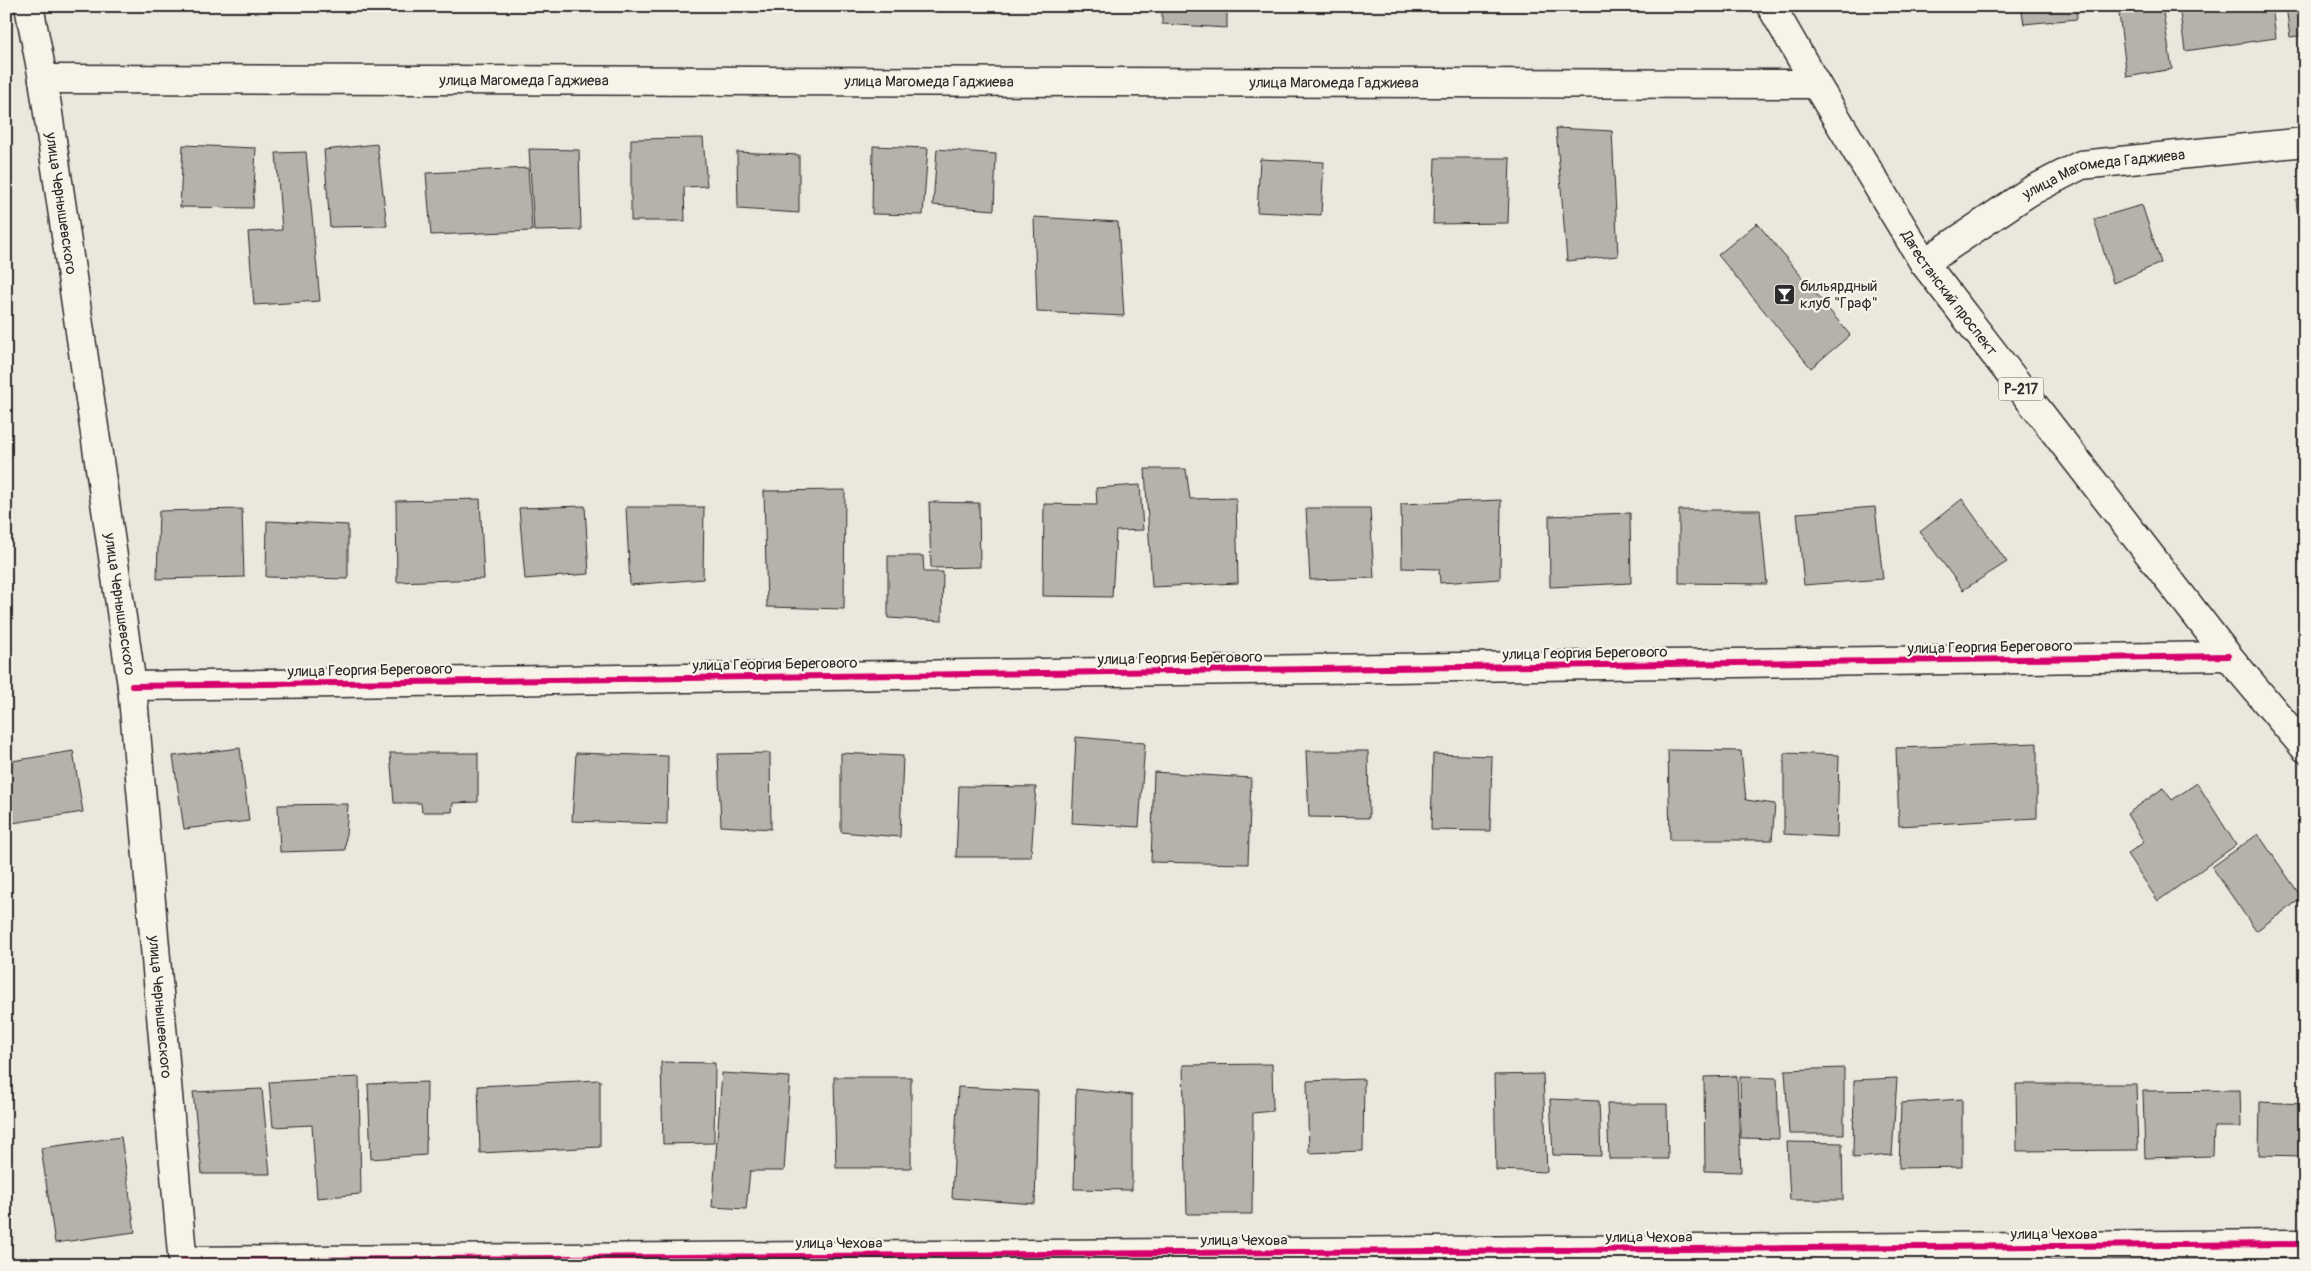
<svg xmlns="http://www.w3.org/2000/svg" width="2311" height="1271" viewBox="0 0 2311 1271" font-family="Pangolin,sans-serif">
	<rect width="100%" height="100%" fill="#ebe7dd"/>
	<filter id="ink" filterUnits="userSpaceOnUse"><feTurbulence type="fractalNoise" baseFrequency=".02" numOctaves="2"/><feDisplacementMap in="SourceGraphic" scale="10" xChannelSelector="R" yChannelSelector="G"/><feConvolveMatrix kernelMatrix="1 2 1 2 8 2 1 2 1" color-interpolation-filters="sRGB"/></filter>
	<g filter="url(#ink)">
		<g fill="#b5b2ab" stroke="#2b2b2b">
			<path d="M 1162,6 L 1227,6 L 1227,28 L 1162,24 Z"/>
			<path d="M 2021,6 L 2076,6 L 2077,19 L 2024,24 Z"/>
			<path d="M 2118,6 L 2162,6 L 2172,69 L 2127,77 Z"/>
			<path d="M 2179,6 L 2272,6 L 2276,38 L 2185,51 Z"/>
			<path d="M 2286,6 L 2305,6 L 2305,35 L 2290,37 Z"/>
			<path d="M 1556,128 L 1612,131 L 1618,256 L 1567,261 Z"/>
			<path d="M 703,138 L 707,186 L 684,187 L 685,221 L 631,221 L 631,139 Z"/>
			<path d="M 377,144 L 387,226 L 330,227 L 324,150 Z"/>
			<path d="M 183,145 L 256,148 L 253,208 L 180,207 Z"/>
			<path d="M 873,146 L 928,148 L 923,215 L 872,214 Z"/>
			<path d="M 529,149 L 579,150 L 581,230 L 534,231 Z"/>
			<path d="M 937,149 L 996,154 L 994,210 L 933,205 Z"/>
			<path d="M 306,152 L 320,301 L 254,305 L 248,232 L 282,230 L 276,153 Z"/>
			<path d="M 737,152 L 799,155 L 799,213 L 738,209 Z"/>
			<path d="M 1435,158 L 1510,158 L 1508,223 L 1433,224 Z"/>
			<path d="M 1260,159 L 1324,162 L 1321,215 L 1257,212 Z"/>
			<path d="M 528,168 L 532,231 L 431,235 L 426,173 Z"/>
			<path d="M 2296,199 L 2305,199 L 2305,276 Z"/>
			<path d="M 2142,205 L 2161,263 L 2113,283 L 2094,219 Z"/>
			<path d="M 1034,217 L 1118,222 L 1124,316 L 1037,312 Z"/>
			<path d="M 1757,223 L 1850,335 L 1811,368 L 1718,255 Z"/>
			<path d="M 1145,469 L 1186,469 L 1190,499 L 1236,498 L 1238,583 L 1152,587 Z"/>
			<path d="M 1140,485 L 1143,530 L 1116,531 L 1112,597 L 1043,596 L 1044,504 L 1097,505 L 1096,488 Z"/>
			<path d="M 845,490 L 844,609 L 767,607 L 764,491 Z"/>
			<path d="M 480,499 L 484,579 L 397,582 L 396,501 Z"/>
			<path d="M 1962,499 L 2007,562 L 1963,590 L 1920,532 Z"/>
			<path d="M 1501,500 L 1500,579 L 1440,583 L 1439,569 L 1402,568 L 1401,504 Z"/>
			<path d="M 929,502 L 979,503 L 980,567 L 931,568 Z"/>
			<path d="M 585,506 L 589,574 L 525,579 L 519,508 Z"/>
			<path d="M 626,507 L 704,507 L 703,579 L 630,585 Z"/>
			<path d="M 1875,507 L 1883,579 L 1804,585 L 1797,513 Z"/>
			<path d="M 1306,508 L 1370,508 L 1374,578 L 1310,580 Z"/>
			<path d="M 242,509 L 244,577 L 157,579 L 159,511 Z"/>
			<path d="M 1679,510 L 1760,510 L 1767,584 L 1679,583 Z"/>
			<path d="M 1630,513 L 1631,583 L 1550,587 L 1549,516 Z"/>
			<path d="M 267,521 L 348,525 L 348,579 L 266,577 Z"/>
			<path d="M 888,556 L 923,556 L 924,572 L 943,572 L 942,621 L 888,618 Z"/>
			<path d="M 1076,737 L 1145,743 L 1139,827 L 1072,823 Z"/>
			<path d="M 2037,743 L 2037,818 L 1899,826 L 1896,748 Z"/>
			<path d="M 240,748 L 249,821 L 184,829 L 173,756 Z"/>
			<path d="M 1668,750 L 1741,751 L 1746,800 L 1775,804 L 1772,840 L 1670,840 Z"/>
			<path d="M 73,751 L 83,812 L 6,824 L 6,762 Z"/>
			<path d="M 1306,751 L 1368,751 L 1369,818 L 1309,817 Z"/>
			<path d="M 390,753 L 478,753 L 478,802 L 453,803 L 452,812 L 422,812 L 421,803 L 394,803 Z"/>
			<path d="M 576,753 L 668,756 L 667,824 L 572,821 Z"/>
			<path d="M 770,753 L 771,829 L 721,826 L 718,754 Z"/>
			<path d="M 841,753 L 903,756 L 900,837 L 841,832 Z"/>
			<path d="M 1784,753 L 1839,755 L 1837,837 L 1784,834 Z"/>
			<path d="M 1433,754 L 1492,756 L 1490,831 L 1431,830 Z"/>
			<path d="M 1154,772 L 1251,778 L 1248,864 L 1151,862 Z"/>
			<path d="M 2197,783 L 2236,845 L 2158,901 L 2127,854 L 2144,842 L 2127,814 L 2163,788 L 2172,800 Z"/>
			<path d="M 959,786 L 1036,787 L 1031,857 L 956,857 Z"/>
			<path d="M 348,804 L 345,850 L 280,852 L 278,805 Z"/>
			<path d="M 2258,834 L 2302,898 L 2256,931 L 2212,867 Z"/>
			<path d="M 661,1062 L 715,1063 L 714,1143 L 663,1144 Z"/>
			<path d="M 1272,1064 L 1273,1111 L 1253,1113 L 1252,1214 L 1187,1214 L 1183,1065 Z"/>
			<path d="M 1844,1068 L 1844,1134 L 1789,1134 L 1785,1070 Z"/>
			<path d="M 722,1073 L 790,1077 L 784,1171 L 750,1171 L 746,1209 L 712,1207 Z"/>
			<path d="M 1543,1074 L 1547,1172 L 1496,1170 L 1494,1075 Z"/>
			<path d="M 1737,1076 L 1741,1172 L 1705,1171 L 1704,1077 Z"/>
			<path d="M 359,1077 L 361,1194 L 317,1198 L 312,1125 L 273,1127 L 269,1082 Z"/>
			<path d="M 834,1077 L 911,1077 L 911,1168 L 836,1168 Z"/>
			<path d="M 1740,1077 L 1777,1078 L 1779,1139 L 1741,1138 Z"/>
			<path d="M 1897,1078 L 1892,1155 L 1853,1158 L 1854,1080 Z"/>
			<path d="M 1364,1079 L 1363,1151 L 1309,1153 L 1307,1081 Z"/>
			<path d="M 600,1080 L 600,1147 L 480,1153 L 478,1086 Z"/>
			<path d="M 427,1082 L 426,1155 L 371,1159 L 368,1084 Z"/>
			<path d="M 2016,1084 L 2136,1084 L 2138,1150 L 2017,1151 Z"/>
			<path d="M 958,1087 L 1038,1091 L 1035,1204 L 952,1198 Z"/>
			<path d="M 262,1089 L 270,1174 L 202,1174 L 193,1092 Z"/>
			<path d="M 1076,1089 L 1132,1095 L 1132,1190 L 1074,1189 Z"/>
			<path d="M 2240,1090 L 2241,1127 L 2214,1127 L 2213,1156 L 2145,1158 L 2143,1091 Z"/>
			<path d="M 1550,1099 L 1599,1101 L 1601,1156 L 1553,1155 Z"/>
			<path d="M 1962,1099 L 1962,1167 L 1899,1168 L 1901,1103 Z"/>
			<path d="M 2260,1102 L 2305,1104 L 2305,1156 L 2259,1155 Z"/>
			<path d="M 1607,1104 L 1667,1104 L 1668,1159 L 1609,1159 Z"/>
			<path d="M 121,1137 L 135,1232 L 55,1243 L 41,1148 Z"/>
			<path d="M 1787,1142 L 1842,1143 L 1843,1200 L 1790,1200 Z"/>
		</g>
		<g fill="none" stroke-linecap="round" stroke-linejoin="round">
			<defs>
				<g id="minor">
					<path id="s1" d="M 29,6 L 43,79 L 132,686 L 183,1265"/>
					<path id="s2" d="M 43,79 L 1816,84"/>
					<path id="s3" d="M 1924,263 L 2029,192 L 2081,165 L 2305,142"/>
					<path d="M 132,686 L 2228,656"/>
					<path d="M 183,1261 L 2305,1244"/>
				</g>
				<g id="highway">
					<path id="s4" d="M 1771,6 L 1816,84 L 1924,263 L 2228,656 L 2305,748"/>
				</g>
			</defs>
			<use href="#minor" stroke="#2b2b2b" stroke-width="31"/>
			<use href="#highway" stroke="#2b2b2b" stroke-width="31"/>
			<use href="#minor" stroke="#f7f3e8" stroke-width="28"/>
			<use href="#highway" stroke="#f7f3e8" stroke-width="28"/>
			<defs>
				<g id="cycleway">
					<path d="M 132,686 L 2228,656"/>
					<path d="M 183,1261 L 2305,1244"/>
				</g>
			</defs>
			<use href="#cycleway" stroke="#f7f3e8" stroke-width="9"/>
			<use href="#cycleway" stroke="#d6006c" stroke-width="6"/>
		</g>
	</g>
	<defs>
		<symbol id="bar-square" viewBox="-11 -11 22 22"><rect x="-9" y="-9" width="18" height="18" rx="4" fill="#2b2b2b" stroke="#f7f3e8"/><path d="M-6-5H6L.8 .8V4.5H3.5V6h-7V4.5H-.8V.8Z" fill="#fff"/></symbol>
	</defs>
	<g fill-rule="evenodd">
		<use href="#bar-square" x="1772" y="282" width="25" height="25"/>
	</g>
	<g text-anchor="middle" stroke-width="4.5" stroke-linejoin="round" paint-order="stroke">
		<rect fill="#f7f3e8" stroke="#686764" stroke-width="1" x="1998.5" y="377.5" width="45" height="23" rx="4"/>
		<g font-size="14" font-weight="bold" fill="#2b2b2b">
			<text x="2021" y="394">Р-217</text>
		</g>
		<g font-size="15" fill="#2b2b2b" stroke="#f7f3e8">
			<text dy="5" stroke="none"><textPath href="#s2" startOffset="481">улица Магомеда Гаджиева</textPath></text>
			<text dy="5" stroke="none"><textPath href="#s2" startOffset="886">улица Магомеда Гаджиева</textPath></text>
			<text dy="5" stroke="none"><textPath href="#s2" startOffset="1291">улица Магомеда Гаджиева</textPath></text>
			<text dy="5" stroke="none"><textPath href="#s3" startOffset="205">улица Магомеда Гаджиева</textPath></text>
			<text dy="5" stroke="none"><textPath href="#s1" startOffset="200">улица Чернышевского</textPath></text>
			<text dy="5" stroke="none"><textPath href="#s4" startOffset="338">Дагестанский проспект</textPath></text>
			<text dy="5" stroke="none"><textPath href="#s1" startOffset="605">улица Чернышевского</textPath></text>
			<text transform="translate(1990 647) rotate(-1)" y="5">улица Георгия Берегового</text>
			<text transform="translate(1585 653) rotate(-1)" y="5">улица Георгия Берегового</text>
			<text transform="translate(1180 658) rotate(-1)" y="5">улица Георгия Берегового</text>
			<text transform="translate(775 664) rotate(-1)" y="5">улица Георгия Берегового</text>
			<text transform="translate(370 670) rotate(-1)" y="5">улица Георгия Берегового</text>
			<text dy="5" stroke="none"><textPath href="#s1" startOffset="1010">улица Чернышевского</textPath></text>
			<text x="2054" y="1239">улица Чехова</text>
			<text x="1649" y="1242">улица Чехова</text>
			<text x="1244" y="1245">улица Чехова</text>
			<text x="839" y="1248">улица Чехова</text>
		</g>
		<g font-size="15" fill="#2b2b2b" stroke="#f7f3e8" text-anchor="start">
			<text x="1800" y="291">бильярдный<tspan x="1800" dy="17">клуб "Граф"</tspan></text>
		</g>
	</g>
	<rect width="2311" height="1271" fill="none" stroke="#f7f3e8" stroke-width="25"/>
	<rect x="12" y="12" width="2286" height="1246" fill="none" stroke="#2b2b2b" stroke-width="2" filter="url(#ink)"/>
</svg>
